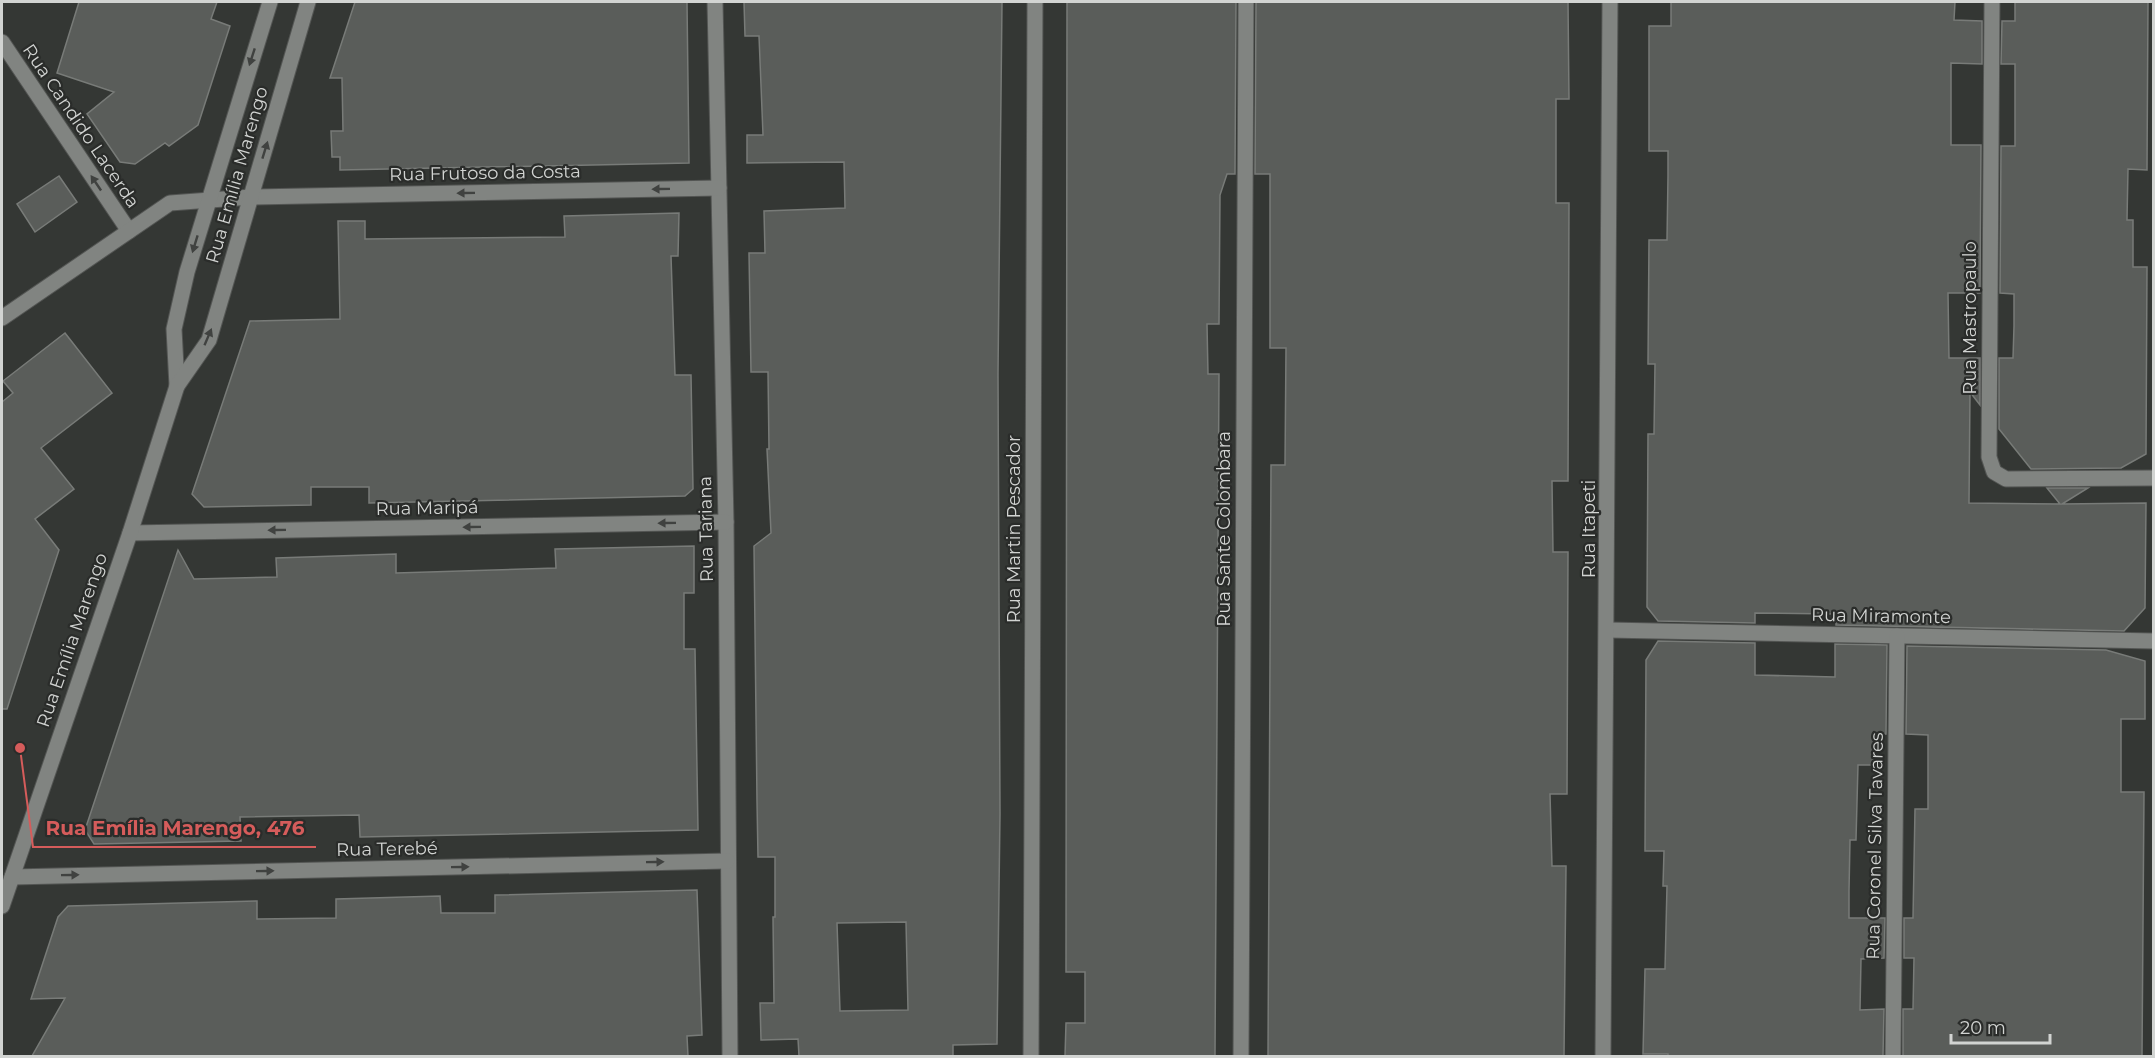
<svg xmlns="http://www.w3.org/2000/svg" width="2155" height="1058" viewBox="0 0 2155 1058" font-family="Montserrat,sans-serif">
	<rect width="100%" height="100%" fill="#343734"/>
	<g fill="#5a5d5a" stroke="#787b78" stroke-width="1.5" fill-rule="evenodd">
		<path d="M 79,2 L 217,2 L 211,19 L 230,26 L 198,125 L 169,146 L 165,143 L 135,164 L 120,162 L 87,114 L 114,92 L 57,73 Z"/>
		<path d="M 355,2 L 687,2 L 689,163 L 340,170 L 340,157 L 332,157 L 331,131 L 343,131 L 342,78 L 330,78 Z"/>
		<path d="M 744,2 L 1002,2 L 998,374 L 1000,814 L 997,1044 L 953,1045 L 953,1056 L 799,1056 L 798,1039 L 761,1040 L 760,1003 L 774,1003 L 773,917 L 775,917 L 775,857 L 758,857 L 757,801 L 754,546 L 771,533 L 767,449 L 769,449 L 768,372 L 751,372 L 749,253 L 765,253 L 764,211 L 845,208 L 844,162 L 747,163 L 747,135 L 763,135 L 759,36 L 745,36 ZM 906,922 L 908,1010 L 840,1011 L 837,923 Z"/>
		<path d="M 1067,2 L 1236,2 L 1235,174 L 1227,174 L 1220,195 L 1219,324 L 1207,324 L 1208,374 L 1219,374 L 1215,1056 L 1065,1056 L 1066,1023 L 1085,1023 L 1085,972 L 1066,972 Z"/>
		<path d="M 1256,2 L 1568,2 L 1569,99 L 1556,99 L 1556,203 L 1569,203 L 1568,481 L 1552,481 L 1553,552 L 1568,552 L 1567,794 L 1550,794 L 1552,866 L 1566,866 L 1564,1056 L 1268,1056 L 1271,465 L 1285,465 L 1286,348 L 1270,348 L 1270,174 L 1255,174 Z"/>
		<path d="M 1671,2 L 1955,2 L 1954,20 L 1982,21 L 1982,64 L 1951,63 L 1951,145 L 1981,145 L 1980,293 L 1948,293 L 1949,358 L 1980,358 L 1980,405 L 1970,392 L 1969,503 L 2060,504 L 2047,488 L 2088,488 L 2062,504 L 2146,503 L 2145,608 L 2124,631 L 1836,625 L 1836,614 L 1755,613 L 1755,623 L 1658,621 L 1647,607 L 1648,434 L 1654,434 L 1655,364 L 1648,364 L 1649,240 L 1667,240 L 1668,176 L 1668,151 L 1649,151 L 1649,26 L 1671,26 Z"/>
		<path d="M 2015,2 L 2148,2 L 2147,170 L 2128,169 L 2127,220 L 2133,220 L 2133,267 L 2147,267 L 2146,454 L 2121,468 L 2031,469 L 1999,429 L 1999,358 L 2013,358 L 2014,326 L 2014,294 L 2000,293 L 2001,146 L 2015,146 L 2015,64 L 2001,64 L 2002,21 L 2015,21 Z"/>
		<path d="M 59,176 L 77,202 L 35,232 L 17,204 Z"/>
		<path d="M 679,213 L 678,256 L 671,256 L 675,375 L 691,375 L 693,489 L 685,496 L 369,503 L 369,487 L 311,487 L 311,505 L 204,507 L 192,494 L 250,321 L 340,319 L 338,221 L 365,221 L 365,239 L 565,237 L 564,216 Z"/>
		<path d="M 65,333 L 112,393 L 41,448 L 74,489 L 35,519 L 59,550 L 7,709 L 2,709 L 2,402 L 13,393 L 3,381 Z"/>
		<path d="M 694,546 L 694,593 L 684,593 L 684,649 L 695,649 L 698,830 L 360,837 L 359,815 L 240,817 L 241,841 L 94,844 L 85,830 L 178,550 L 194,579 L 277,577 L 276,558 L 396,554 L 396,573 L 556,568 L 555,549 Z"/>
		<path d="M 1658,641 L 1755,643 L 1755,675 L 1835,677 L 1835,644 L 1887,645 L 1886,734 L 1874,734 L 1873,765 L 1858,765 L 1856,840 L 1850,840 L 1849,891 L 1849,918 L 1885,918 L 1884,958 L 1861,959 L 1860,1010 L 1884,1009 L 1883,1056 L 1668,1056 L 1668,1054 L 1643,1054 L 1645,969 L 1665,969 L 1667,886 L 1663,886 L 1664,851 L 1645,851 L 1646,660 Z"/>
		<path d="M 1907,646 L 2106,650 L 2145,661 L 2145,719 L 2121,719 L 2121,792 L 2144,792 L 2142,1056 L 1903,1056 L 1903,1009 L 1913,1009 L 1914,958 L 1904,958 L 1904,918 L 1913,918 L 1915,809 L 1928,809 L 1928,735 L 1906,734 Z"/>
		<path d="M 697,890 L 702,1035 L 687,1036 L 688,1056 L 32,1056 L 65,998 L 31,999 L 58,917 L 68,906 L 257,901 L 257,919 L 336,918 L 336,899 L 440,896 L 441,913 L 495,913 L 495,895 Z"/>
	</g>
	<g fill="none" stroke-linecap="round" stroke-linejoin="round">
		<defs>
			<g id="street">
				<path d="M 715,2 L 726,522 L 730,1056"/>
				<path d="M 1992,2 L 1989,457 L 1994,472 L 2006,479 L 2154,478"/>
				<path d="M 2,42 L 129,231"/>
				<path d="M 251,197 L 719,188"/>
				<path d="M 130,533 L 726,522"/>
				<path d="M 1608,630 L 2154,641"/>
				<path d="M 12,877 L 727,861"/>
				<path d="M 1031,1056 L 1035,2"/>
				<path d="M 1241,1056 L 1246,2"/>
				<path d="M 1603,1056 L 1610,2"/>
				<path d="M 1893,1056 L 1897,636"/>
			</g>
			<g id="secondary">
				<path d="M 2,318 L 170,203 L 251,197"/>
				<path d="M 177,386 L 174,329 L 187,272 L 270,2"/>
				<path d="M 2,906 L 130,533 L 177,386 L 209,340 L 308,2"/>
			</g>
		</defs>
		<use href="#street" stroke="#535553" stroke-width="17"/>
		<use href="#secondary" stroke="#535553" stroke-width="17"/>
		<use href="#street" stroke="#818481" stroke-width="15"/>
		<use href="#secondary" stroke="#818481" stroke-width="15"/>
	</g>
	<defs><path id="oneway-solid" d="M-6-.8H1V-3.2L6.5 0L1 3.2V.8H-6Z" transform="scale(1.5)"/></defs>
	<g fill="#404240">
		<use href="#oneway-solid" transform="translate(252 57) rotate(108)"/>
		<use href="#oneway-solid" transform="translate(265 150) rotate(-73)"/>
		<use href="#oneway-solid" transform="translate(96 183) rotate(-124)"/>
		<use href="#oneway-solid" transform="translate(661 189) rotate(179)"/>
		<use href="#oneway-solid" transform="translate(466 193) rotate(179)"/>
		<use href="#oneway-solid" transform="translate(195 244) rotate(107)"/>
		<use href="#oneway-solid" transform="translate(208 337) rotate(-67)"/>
		<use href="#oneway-solid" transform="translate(667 523) rotate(179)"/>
		<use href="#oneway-solid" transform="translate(472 527) rotate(179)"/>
		<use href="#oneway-solid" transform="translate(277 530) rotate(179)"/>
		<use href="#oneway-solid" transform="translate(655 862) rotate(-1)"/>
		<use href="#oneway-solid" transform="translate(460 867) rotate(-1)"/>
		<use href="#oneway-solid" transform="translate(265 871) rotate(-1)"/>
		<use href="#oneway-solid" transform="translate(70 875) rotate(-1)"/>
	</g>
	<g text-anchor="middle" stroke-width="4.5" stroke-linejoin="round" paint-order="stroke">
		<g font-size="18" fill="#d2d4d2" stroke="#2a2c2a">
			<text transform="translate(81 126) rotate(56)" y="6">Rua Candido Lacerda</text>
			<text transform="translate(485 173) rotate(-1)" y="6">Rua Frutoso da Costa</text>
			<text transform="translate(237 175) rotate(-74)" y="6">Rua Emília Marengo</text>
			<text transform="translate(1970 318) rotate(-90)" y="6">Rua Mastropaulo</text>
			<text transform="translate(427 508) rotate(-1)" y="6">Rua Maripá</text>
			<text transform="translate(706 529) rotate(-91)" y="6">Rua Tariana</text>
			<text transform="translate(1014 529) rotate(-90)" y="6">Rua Martin Pescador</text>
			<text transform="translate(1224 529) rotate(-90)" y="6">Rua Sante Colombara</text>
			<text transform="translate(1589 529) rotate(-90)" y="6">Rua Itapeti</text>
			<text transform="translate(1881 616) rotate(1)" y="6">Rua Miramonte</text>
			<text transform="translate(72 640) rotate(-71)" y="6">Rua Emília Marengo</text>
			<text transform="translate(1875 846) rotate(-89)" y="6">Rua Coronel Silva Tavares</text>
			<text transform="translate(387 849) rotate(-1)" y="6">Rua Terebé</text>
		</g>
	</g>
	<path fill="none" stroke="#d55c5b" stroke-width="2" d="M20 748L33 847H316"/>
	<circle fill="#d55c5b" stroke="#2a2c2a" stroke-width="2" cx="20" cy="748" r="6"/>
	<g font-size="20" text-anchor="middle" font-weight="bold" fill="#d55c5b" stroke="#2a2c2a" stroke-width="4.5" stroke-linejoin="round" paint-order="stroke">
		<text x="175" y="835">Rua Emília Marengo, 476</text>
	</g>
	<rect width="2155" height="1058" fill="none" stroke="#d2d4d2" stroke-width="6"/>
	<path d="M1951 1034v9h99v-9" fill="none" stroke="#d2d4d2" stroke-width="3"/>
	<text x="1960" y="1034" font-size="18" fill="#d2d4d2" stroke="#2a2c2a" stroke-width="4.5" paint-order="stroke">20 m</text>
</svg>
